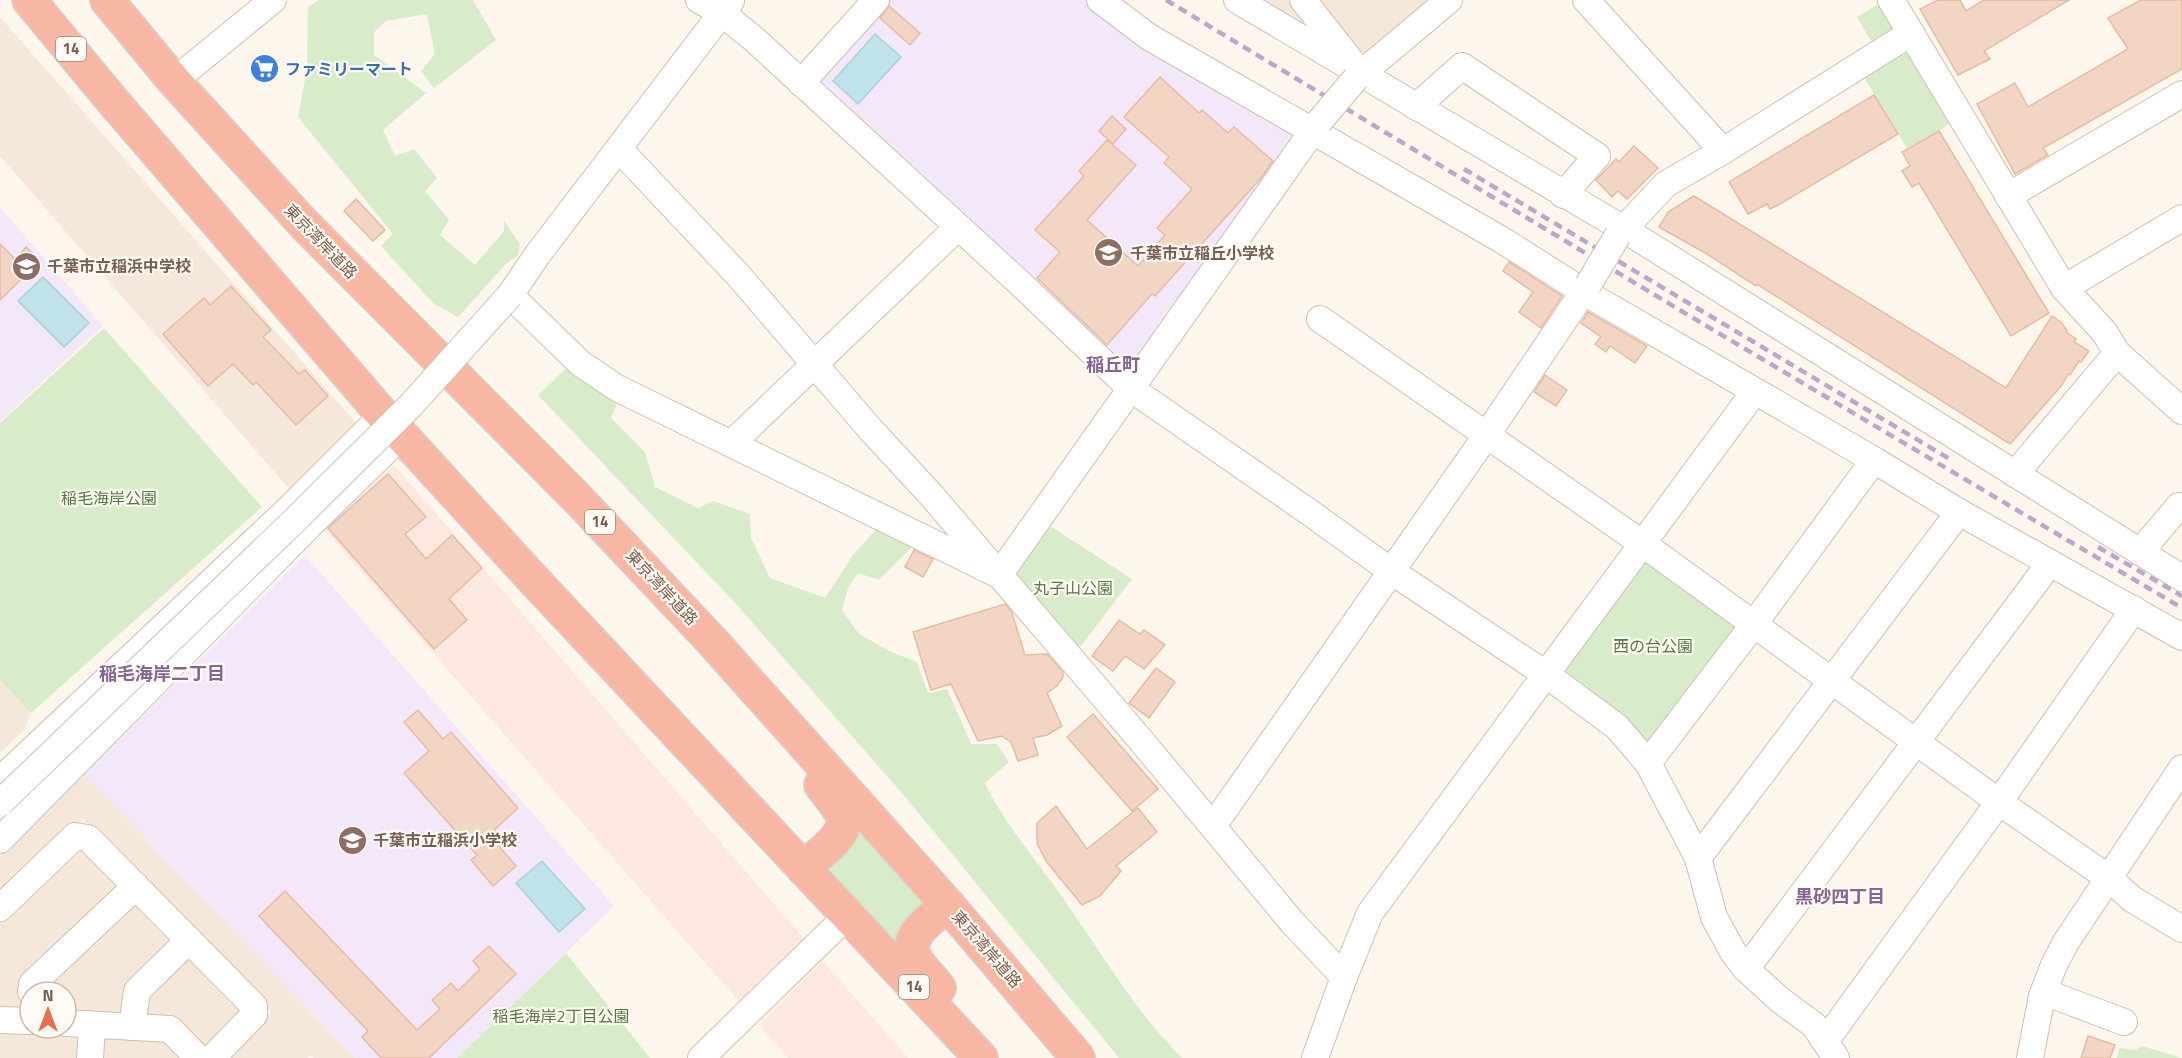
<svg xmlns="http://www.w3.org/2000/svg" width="2182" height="1058" viewBox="0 0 2182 1058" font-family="'Titillium Web','Noto Sans JP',sans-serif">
	<rect width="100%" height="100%" fill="#fdf6ec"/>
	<g fill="#f5e8da">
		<path d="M 1263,0 L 1439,0 L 1370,56 Z"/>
		<path d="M 0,17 L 357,424 L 290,490 L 0,156 Z"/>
		<path d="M 0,680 L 31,713 L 24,730 L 0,753 Z"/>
		<path d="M 84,774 L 355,1058 L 314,1058 L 310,1055 L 307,1058 L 223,1058 L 271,1012 L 83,819 L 0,897 L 0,855 Z"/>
		<path d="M 80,842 L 124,888 L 25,982 L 24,1007 L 17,1012 L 0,1011 L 0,919 Z"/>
		<path d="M 135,898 L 177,934 L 125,1017 L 66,1015 L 66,992 L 40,992 Z"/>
		<path d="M 187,954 L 246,1007 L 211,1049 L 201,1048 L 148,1020 L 144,1013 L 146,994 Z"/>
		<path d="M 0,1027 L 79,1031 L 84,1058 L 0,1058 Z"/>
		<path d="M 168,1035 L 191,1058 L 98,1058 L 99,1037 Z"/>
	</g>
	<g fill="#fde8e0">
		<path d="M 394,465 L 806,941 L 742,1005 L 324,529 Z"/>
		<path d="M 823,961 L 908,1058 L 788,1058 L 759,1025 Z"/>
	</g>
	<g fill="#f3e8fa">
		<path d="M 889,0 L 1091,0 L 1295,127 L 1297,139 L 1136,367 L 1125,367 L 819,87 L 818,77 Z"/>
		<path d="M 0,207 L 103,326 L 0,421 Z"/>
		<path d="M 305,555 L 614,906 L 457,1058 L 355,1058 L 84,774 Z"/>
	</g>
	<g fill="#d8ecc9">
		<path d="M 319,0 L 473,0 L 496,40 L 434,88 L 421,71 L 435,54 L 427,14 L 386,21 L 374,32 L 374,55 L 426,93 L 383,130 L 395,156 L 414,149 L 437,178 L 425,191 L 449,220 L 440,235 L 475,265 L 504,231 L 504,220 L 520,245 L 518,255 L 506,264 L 458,317 L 434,304 L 381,246 L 393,234 L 298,117 L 307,68 L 308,7 Z"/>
		<path d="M 1882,2 L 1897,27 L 1874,46 L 1857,17 Z"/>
		<path d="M 1905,48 L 1952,123 L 1907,148 L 1862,74 Z"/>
		<path d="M 104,328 L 262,507 L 31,713 L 0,680 L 0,423 Z"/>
		<path d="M 574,361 L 620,397 L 611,418 L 645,452 L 655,487 L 698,508 L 713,501 L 750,514 L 751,538 L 770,578 L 825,598 L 853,555 L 881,524 L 918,541 L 879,580 L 858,573 L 848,588 L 842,610 L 859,634 L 891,652 L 917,662 L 928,693 L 947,689 L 971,744 L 997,744 L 1009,762 L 985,783 C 1006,827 1040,864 1067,904 C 1104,957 1136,1012 1182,1058 L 1119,1058 L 907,799 L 738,606 L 538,395 Z"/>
		<path d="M 1047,524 L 1132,579 L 1081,646 L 1071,647 L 1012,571 Z"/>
		<path d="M 1651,560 L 1736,619 L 1739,631 L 1654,747 L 1643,745 L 1567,674 L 1564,664 L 1640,562 Z"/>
		<path d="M 856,819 L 930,901 L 899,948 L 823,866 Z"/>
		<path d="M 566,953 L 650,1058 L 457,1058 Z"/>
		<path d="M 2142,1046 L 2182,1058 L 2117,1058 L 2119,1048 L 2135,1050 Z"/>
	</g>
	<g fill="#bfe3e8" stroke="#a5d3da" stroke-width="1.5">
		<path d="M 875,34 L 901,57 L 858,104 L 833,81 Z"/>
		<path d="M 43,277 L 89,323 L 64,347 L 18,301 Z"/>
		<path d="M 542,861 L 585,909 L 559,932 L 516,883 Z"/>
	</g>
	<g fill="#f3d5c3" stroke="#e6bba3" stroke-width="1.5">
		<path d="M 1938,0 L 1960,0 L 1966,11 L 1984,0 L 2069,0 L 1984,51 L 1990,59 L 1958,75 L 1920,9 Z"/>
		<path d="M 2141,0 L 2182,0 L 2182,69 L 2043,148 L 2048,155 L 2015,174 L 1977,104 L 2015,83 L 2028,107 L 2128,49 L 2108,18 Z"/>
		<path d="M 889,6 L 920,33 L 910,45 L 880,18 Z"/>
		<path d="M 1160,77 L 1199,113 L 1202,110 L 1228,133 L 1234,127 L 1273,161 L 1261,178 L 1155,296 L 1152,294 L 1107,345 L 1037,278 L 1060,252 L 1035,230 L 1084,176 L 1079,171 L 1107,140 L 1136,165 L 1087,220 L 1138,266 L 1165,235 L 1157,228 L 1192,189 L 1164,163 L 1169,157 L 1124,117 Z"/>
		<path d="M 1874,95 L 1898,134 L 1778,205 L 1770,209 L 1767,204 L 1748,214 L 1729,182 Z"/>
		<path d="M 1112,116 L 1126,129 L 1113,144 L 1099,131 Z"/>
		<path d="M 1939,131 L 2049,313 L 2011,336 L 1919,183 L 1912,187 L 1902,171 L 1910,166 L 1902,152 Z"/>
		<path d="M 1634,146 L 1658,168 L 1627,199 L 1618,191 L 1612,197 L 1596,180 L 1616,159 L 1619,162 Z"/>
		<path d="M 1694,196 L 2006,388 L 2052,316 L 2062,323 L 2067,331 L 2066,332 L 2076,339 L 2074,342 L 2089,351 L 2081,362 L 2079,361 L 2070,375 L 2068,374 L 2062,385 L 2010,444 L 1757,284 L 1756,286 L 1707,254 L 1659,227 L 1668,212 Z"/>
		<path d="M 356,199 L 385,230 L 373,241 L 344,211 Z"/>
		<path d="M 0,244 L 15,259 L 26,247 L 40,261 L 0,300 Z"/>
		<path d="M 1509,262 L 1562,296 L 1541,328 L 1519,312 L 1533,292 L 1503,271 Z"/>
		<path d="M 231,286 L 271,330 L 263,337 L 299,374 L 305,370 L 328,396 L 296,425 L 256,382 L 253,385 L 233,364 L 208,386 L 163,334 L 204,298 L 210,305 Z"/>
		<path d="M 1588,312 L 1647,346 L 1635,363 L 1610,346 L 1606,352 L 1595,344 L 1601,337 L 1581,323 Z"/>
		<path d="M 1545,375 L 1567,390 L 1556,406 L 1534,392 Z"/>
		<path d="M 388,474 L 426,517 L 405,534 L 426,559 L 452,535 L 482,568 L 449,599 L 467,620 L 434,649 L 328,528 Z"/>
		<path d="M 914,550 L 933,559 L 923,577 L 905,567 Z"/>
		<path d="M 1005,604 L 1012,613 L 1025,655 L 1047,654 L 1063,672 L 1063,677 L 1057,686 L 1047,693 L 1062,726 L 1047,735 L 1033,738 L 1038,755 L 1018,761 L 1011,742 L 1002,736 L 978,741 L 951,684 L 931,690 L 913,632 Z"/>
		<path d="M 1119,620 L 1140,634 L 1144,630 L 1165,645 L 1144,669 L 1125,656 L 1113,671 L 1092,656 Z"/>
		<path d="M 1156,668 L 1175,682 L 1149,718 L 1129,703 Z"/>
		<path d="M 418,710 L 443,739 L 451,732 L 518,808 L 495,829 L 502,839 L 497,844 L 516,866 L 493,886 L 471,860 L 477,855 L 404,773 L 429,751 L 404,722 Z"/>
		<path d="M 1093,714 L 1158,789 L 1132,811 L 1067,737 Z"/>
		<path d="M 1056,806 L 1087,849 L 1138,808 L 1157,832 L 1116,866 L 1121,871 L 1100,896 L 1082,905 L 1046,861 L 1037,843 L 1037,823 Z"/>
		<path d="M 285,891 L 417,1030 L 440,1009 L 432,1000 L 451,983 L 458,991 L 480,969 L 473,961 L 489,946 L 516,974 L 429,1058 L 381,1058 L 362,1037 L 368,1031 L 259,916 Z"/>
		<path d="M 2088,1036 L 2115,1045 L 2110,1058 L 2081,1058 Z"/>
	</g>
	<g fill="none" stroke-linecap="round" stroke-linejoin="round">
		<defs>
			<g id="minor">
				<path d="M 699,0 L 722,13 L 755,40 L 1025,288 L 1130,388 L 1309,512 L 1391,571 L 1547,675 L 1617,727 L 1648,763 L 1698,858 L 1714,917 L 1733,952 L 1746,969 L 1780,1000 L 1814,1025 L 1836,1058"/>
				<path d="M 1100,0 L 1149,37 L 1502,240 L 1584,292 L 1874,460 L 1959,512 L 2182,637"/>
				<path d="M 1237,0 L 1622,228 L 2182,578"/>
				<path d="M 1303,0 L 1351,61"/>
				<path d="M 1586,0 L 1723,151"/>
				<path d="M 1891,0 L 2064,288 L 2105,333 L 2117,353 L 2182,411"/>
				<path d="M 731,1 L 538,254 L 510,295 L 580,363 L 617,388 L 999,575 L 1319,122"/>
				<path d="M 1356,78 L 1449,0"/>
				<path d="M 174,81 L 273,0"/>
				<path d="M 801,83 L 876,0"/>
				<path d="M 1416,107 L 1462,66 L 1597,156 L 1563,195"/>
				<path d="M 619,149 L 738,275 L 871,430 L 932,496 L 1144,744 L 1292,922 L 1344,977"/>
				<path d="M 2008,196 L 2182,94"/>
				<path d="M 1618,235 L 1666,184 L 1723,151 L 1911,33"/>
				<path d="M 2064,288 L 2182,218"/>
				<path d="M 1320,319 L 1643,544 L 1999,802 L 2110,879 L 2132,899 L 2182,929"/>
				<path d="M 732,443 L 958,227"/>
				<path d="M 2015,474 L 2117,353"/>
				<path d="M 2140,552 L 2179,506 L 2182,508"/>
				<path d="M 1648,763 L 1754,624 L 1874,460"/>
				<path d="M 0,780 L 293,505 L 383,415"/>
				<path d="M 1213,826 L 1486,436 L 1588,285"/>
				<path d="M 0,840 L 309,526 L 402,435"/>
				<path d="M 1698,858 L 1959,512"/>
				<path d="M 0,908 L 75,836 L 88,838 L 254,1006 L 254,1015 L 212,1058"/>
				<path d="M 1746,969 L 2050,563"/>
				<path d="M 31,992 L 32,984 L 136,886"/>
				<path d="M 2044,992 L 2124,1022"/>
				<path d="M 0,1020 L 30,1021"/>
				<path d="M 66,1023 L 170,1029 L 198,1058"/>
				<path d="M 132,1027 L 137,991 L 189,940"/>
				<path d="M 1826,1040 L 1999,802 L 2134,609"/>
				<path d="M 90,1058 L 92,1025"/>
				<path d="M 701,1058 L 848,915"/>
				<path d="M 1315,1058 L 1344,977 L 1370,913 L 1755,391"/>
				<path d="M 2030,1058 L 2042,996 L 2054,965 L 2066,942 L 2182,768"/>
			</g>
			<g id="highway">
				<path d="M 29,0 L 111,99 L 383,415 L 531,577 L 981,1058"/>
				<path d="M 107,0 L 174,81 L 303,223 L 576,497 L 711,640 L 948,905 L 1078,1058"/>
				<path d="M 803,868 C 815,857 849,835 843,817 C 839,806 828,795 821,785"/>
				<path d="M 939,988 C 932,978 921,969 915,958 C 903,935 934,917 948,905"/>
			</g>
		</defs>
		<use href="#minor" stroke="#d1beb0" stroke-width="28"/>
		<use href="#highway" stroke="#dad1cd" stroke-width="36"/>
		<use href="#minor" stroke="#fff" stroke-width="26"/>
		<use href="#highway" stroke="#f7b7a3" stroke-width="33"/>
		<g stroke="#b9a8c9" stroke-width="4.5" stroke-dasharray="9 6" stroke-linecap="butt">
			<path d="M 1166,0 L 1683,312 L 2182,608"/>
			<path d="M 1464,169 L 1953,461"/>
			<path d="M 2098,547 L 2182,596"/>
		</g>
		<defs>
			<g id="minor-bridge">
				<path d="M 1319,122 L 1356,78"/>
				<path d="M 1588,285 L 1618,235"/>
				<path d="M 0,803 L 295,520 L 412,404 L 510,295"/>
			</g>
		</defs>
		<use href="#minor-bridge" stroke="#d1beb0" stroke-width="28" stroke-linecap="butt"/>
		<use href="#minor-bridge" stroke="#fff" stroke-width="26"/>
	</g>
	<defs>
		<symbol id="supermarket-disc" viewBox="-11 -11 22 22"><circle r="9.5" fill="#3f7fe0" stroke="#fffaf3"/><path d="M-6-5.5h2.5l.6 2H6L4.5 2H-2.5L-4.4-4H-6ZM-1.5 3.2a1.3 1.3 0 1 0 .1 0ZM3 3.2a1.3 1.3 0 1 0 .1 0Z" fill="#fff"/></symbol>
		<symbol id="school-disc" viewBox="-11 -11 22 22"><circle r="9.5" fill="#8d6e63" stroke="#fffaf3"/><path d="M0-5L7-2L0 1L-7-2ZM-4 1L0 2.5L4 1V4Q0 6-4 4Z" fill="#fff"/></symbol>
	</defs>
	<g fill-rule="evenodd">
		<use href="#supermarket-disc" x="248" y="52" width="33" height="33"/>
		<use href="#school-disc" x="1092" y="236" width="33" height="33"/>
		<use href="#school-disc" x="10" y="250" width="33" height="33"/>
		<use href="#school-disc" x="336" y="824" width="33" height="33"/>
	</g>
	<g text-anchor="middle" stroke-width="4.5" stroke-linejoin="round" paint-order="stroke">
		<g fill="#fffaf3" stroke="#a28b7f" stroke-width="1.5">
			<rect x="56" y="37" width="30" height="24" rx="4.5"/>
			<rect x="585" y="510" width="30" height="24" rx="4.5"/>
			<rect x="899" y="975" width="30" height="24" rx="4.5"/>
		</g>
		<g font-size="15" font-weight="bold" fill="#7a5c4d">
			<text x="71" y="54">14</text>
			<text x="600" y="527">14</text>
			<text x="914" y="992">14</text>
		</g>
		<g font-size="16" font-weight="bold" fill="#366cbe" stroke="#fffaf3" text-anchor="start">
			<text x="285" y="75">ファミリーマート</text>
		</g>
		<g font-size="16" fill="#7a5c4d" stroke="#fffaf3">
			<text transform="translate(321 241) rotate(46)" y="6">東京湾岸道路</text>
			<text transform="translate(662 587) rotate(47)" y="6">東京湾岸道路</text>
			<text transform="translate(987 949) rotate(49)" y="6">東京湾岸道路</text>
		</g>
		<g font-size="16" font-weight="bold" fill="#785e54" stroke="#fffaf3" text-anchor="start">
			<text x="1130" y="259">千葉市立稲丘小学校</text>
			<text x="47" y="272">千葉市立稲浜中学校</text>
			<text x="373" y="846">千葉市立稲浜小学校</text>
		</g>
		<g font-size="16" fill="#537a41" stroke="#fffaf3">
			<text x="109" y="504">稲毛海岸公園</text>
			<text x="1073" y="594">丸子山公園</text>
			<text x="1653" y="652">西の台公園</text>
			<text x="561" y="1022">稲毛海岸2丁目公園</text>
		</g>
		<g font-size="18" font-weight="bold" fill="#846695" stroke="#fffaf3">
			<text x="1113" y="371">稲丘町</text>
			<text x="162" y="680">稲毛海岸二丁目</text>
			<text x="1840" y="903">黒砂四丁目</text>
		</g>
	</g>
	<g transform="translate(48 1010)"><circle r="28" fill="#fffaf3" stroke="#cabbb1" stroke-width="1.5"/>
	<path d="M0-4.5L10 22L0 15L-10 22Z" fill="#e76f51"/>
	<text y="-9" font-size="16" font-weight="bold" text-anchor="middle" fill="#7a5c4d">N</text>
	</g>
</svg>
